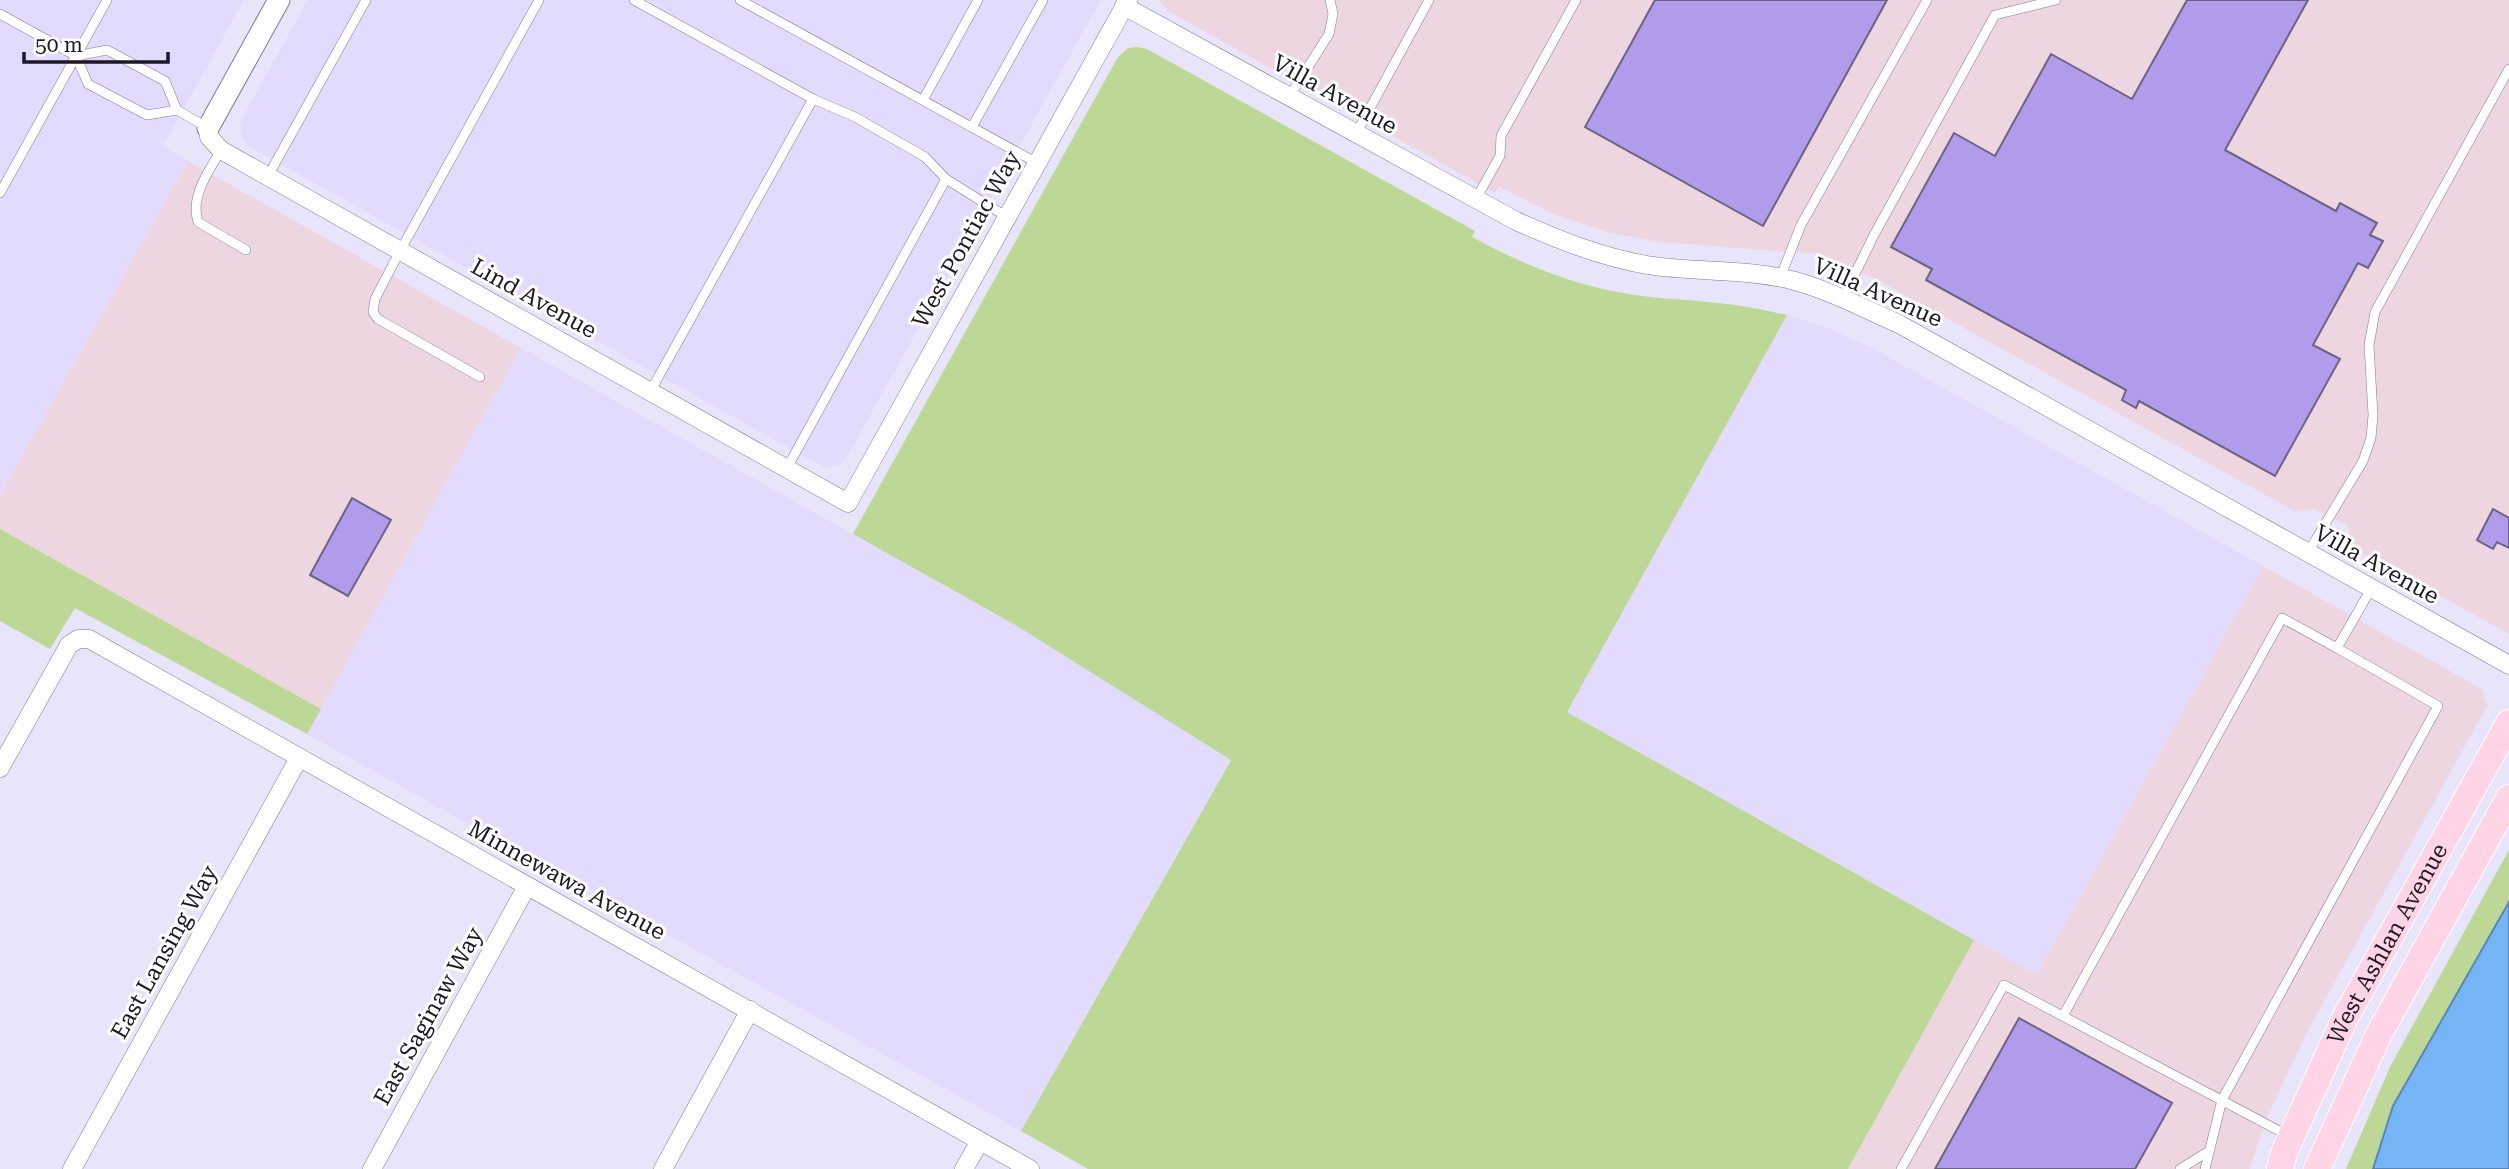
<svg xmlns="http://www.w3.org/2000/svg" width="2509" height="1169" viewBox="0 0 2509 1169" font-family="'Roboto Serif',serif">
	<rect width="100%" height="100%" fill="#e8e4fa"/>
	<g fill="#eed6e0">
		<path d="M 1159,0 L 2509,0 L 2509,634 L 2353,548 L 2347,525 L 2314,509 L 2296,512 L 1874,278 L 1816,254 L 1659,242 L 1610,233 L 1555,215 L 1499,187 L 1495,193 L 1168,11 Z"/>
		<path d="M 188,161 L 521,348 L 321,709 L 0,529 L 0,495 Z"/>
		<path d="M 2263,566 L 2482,689 L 2487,706 L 2306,1034 L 2267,1118 L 2249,1169 L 1848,1169 L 1974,940 L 2037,975 Z"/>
	</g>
	<g fill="#e3dbfe">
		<path d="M 0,0 L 244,0 L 163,146 L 188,161 L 0,495 Z"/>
		<path d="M 308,0 L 1101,0 L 847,457 L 841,464 L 825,468 L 250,147 L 244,141 L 240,126 L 242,118 Z"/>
		<path d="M 1787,315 L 1831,329 L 1874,349 L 2263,566 L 2037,975 L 1567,712 Z"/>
		<path d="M 521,348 L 1017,626 L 1231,759 L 1021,1131 L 307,734 Z"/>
	</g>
	<g fill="#bcd796">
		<path d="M 1137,47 L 1147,49 L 1475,231 L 1472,237 C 1518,262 1565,282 1617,292 C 1650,299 1684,299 1718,303 C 1741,305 1764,310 1787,315 L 1567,712 L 1974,940 L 1848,1169 L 1088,1169 L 1021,1131 L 1231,760 L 1017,626 L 853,534 L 1118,57 L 1128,48 Z"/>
		<path d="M 0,529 L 321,709 L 307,734 L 75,608 L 50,649 L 0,621 Z"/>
		<path d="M 2509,850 L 2509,1169 L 2346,1169 L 2390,1067 Z"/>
	</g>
	<path fill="#75b5f6" stroke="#5a86b7" stroke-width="2" d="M 2509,902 L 2509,1169 L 2373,1169 L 2393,1106 Z"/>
	<g fill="#b19beb" stroke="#6b6383" stroke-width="2">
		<path d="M 1655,0 L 1887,0 L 1763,226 L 1585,127 Z"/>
		<path d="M 2187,0 L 2308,0 L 2225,150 L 2336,211 L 2340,203 L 2377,223 L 2370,235 L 2383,241 L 2368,268 L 2358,263 L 2313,345 L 2340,359 L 2275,476 L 2139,401 L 2136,408 L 2122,400 L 2126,390 L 1926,280 L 1932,269 L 1891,247 L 1954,133 L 1995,156 L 2051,54 L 2132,99 Z"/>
		<path d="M 352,498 L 391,520 L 348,596 L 310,575 Z"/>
		<path d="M 2493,509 L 2509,518 L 2509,548 L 2497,542 L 2493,549 L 2477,540 Z"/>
		<path d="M 2019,1018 L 2172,1103 L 2135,1169 L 1935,1169 Z"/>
	</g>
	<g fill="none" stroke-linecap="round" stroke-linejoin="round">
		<defs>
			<g id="service">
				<path d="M 634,0 L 813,99 L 650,392"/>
				<path d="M 740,0 L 1037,163"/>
				<path d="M 0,14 L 76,56 L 88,84 L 147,115 L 177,110 L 165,81 L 122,58 L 107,50 L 76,56"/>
				<path d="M 1289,97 L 1329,34 L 1333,14 L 1330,0"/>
				<path d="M 813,99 L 855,117 L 925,157 L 946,179 L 1007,217"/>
				<path d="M 923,100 L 978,0"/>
				<path d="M 177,110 L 208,128"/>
				<path d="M 972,127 L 1043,0"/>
				<path d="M 1356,134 L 1429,0"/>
				<path d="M 221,150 C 208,172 190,197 198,222 L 246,250"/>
				<path d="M 268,176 L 366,0"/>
				<path d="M 0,193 L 107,0"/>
				<path d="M 1476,199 L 1500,156 L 1501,136 L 1576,0"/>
				<path d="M 1780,278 L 1801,225 L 1927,0"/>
				<path d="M 1843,298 L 1874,235 L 1995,15 L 2056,0"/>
				<path d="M 480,377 L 378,319 L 373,312 L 375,299 L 400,251 L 539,0"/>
				<path d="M 787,468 L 946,179"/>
				<path d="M 2307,554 L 2363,461 L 2371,438 L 2373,415 L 2369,345 L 2375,312 L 2509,69"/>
				<path d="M 2063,1016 L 2282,618 L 2337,648 L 2371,589"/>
				<path d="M 1901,1169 L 2004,985 L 2289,1136"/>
				<path d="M 2180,1169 L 2209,1151"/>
				<path d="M 2205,1169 L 2222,1100 L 2438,706 L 2337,648"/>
			</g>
			<g id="minor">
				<path d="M 1124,6 L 1516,221 C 1559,240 1601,257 1647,265 C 1697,273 1747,268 1795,281 C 1831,291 1865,309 1899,324 L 2509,665"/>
				<path d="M 208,128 L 209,137 L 221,150 L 848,503 L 1128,0"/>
				<path d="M 0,768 L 69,645 L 78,639 L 89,639 L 1030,1169"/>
				<path d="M 72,1169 L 299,758"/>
				<path d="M 372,1169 L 527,886"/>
				<path d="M 663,1169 L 750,1010"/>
				<path d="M 964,1169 L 980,1141"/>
			</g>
			<path id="tertiary" d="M 208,128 L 279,0"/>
			<g id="primary">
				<path id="s1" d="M 2280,1169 L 2284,1153 L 2345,1018 L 2509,723"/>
				<path d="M 2317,1169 L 2379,1034 L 2509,798"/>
			</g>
		</defs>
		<use href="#service" stroke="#81799a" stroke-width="10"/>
		<use href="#minor" stroke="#81799a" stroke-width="19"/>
		<use href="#tertiary" stroke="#81799a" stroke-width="23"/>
		<use href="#primary" stroke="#fff" stroke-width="28"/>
		<use href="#service" stroke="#fff" stroke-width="9"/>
		<use href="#minor" stroke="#fff" stroke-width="18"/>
		<use href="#tertiary" stroke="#fff" stroke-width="21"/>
		<use href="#primary" stroke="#ffd4e6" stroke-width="26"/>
	</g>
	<g text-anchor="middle" stroke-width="6" stroke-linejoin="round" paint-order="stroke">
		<g font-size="23" fill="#1c1925" stroke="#fff">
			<text transform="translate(1335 94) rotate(29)" y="8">Villa Avenue</text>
			<text transform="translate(966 239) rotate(-61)" y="8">West Pontiac Way</text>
			<text transform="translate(1878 292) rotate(24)" y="8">Villa Avenue</text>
			<text transform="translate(534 298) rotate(29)" y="8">Lind Avenue</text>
			<text transform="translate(2377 564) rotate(29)" y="8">Villa Avenue</text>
			<text transform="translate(567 880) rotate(29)" y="8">Minnewawa Avenue</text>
			<text dy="8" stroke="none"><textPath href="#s1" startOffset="250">West Ashlan Avenue</textPath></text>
			<text transform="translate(164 952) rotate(-61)" y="8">East Lansing Way</text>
			<text transform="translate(428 1016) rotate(-61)" y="8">East Saginaw Way</text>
		</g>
	</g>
	<path d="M24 52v10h144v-10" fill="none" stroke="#1c1925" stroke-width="3.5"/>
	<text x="35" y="52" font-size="21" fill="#1c1925" stroke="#ffffff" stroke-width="5" paint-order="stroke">50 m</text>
</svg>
